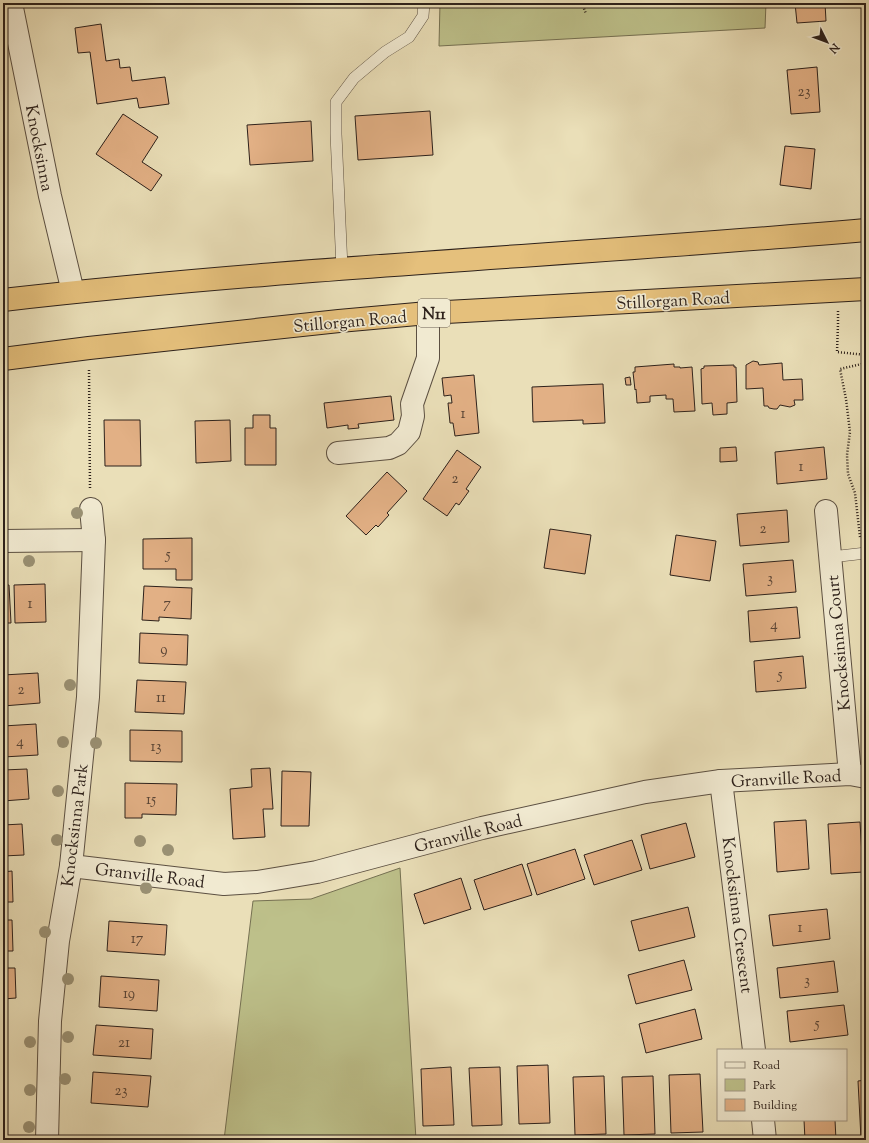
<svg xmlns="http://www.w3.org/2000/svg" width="869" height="1143" viewBox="0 0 869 1143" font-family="'Sorts Mill Goudy',serif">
	<rect width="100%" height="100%" fill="#eadfb8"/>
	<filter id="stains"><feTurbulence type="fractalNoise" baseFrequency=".005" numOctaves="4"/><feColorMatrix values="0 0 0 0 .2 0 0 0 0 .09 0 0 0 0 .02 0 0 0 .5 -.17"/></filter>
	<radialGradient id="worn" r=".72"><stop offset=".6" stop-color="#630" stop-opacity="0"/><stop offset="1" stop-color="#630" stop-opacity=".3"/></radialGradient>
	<g fill="#bdc08a" stroke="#757052">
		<path d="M 440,3 L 766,3 L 765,28 L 439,46 Z"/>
		<path d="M 400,868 L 416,1140 L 224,1140 L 253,901 L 311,899 Z"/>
	</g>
	<g fill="#e2b085" stroke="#2d211b">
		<path d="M 795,3 L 825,3 L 826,21 L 797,23 Z"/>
		<path d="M 101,24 L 106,61 L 119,59 L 120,68 L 130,67 L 132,81 L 165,77 L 169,104 L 139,108 L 137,98 L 97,104 L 90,52 L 78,53 L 75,28 Z"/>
		<path d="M 817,67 L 820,112 L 791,114 L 787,70 Z"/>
		<path d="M 430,111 L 433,155 L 358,160 L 355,116 Z"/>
		<path d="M 123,114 L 158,137 L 142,162 L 162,175 L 151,191 L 96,154 Z"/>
		<path d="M 311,121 L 313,161 L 250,165 L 247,125 Z"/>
		<path d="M 785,146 L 815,149 L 811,189 L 780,185 Z"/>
		<path d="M 753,361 L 758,362 L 759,365 L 782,363 L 783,380 L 802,379 L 803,400 L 794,400 L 795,405 L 790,407 L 780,405 L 777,409 L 774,409 L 769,408 L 768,406 L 764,406 L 763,388 L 746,389 L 746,365 Z"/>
		<path d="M 674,364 L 674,367 L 680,367 L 680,368 L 692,367 L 695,411 L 674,412 L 673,399 L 666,399 L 666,395 L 650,396 L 650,402 L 637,403 L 636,389 L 635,390 L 633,372 L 635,372 L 635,367 Z"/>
		<path d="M 734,365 L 734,367 L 736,367 L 737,402 L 727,403 L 727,414 L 713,415 L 712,403 L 702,404 L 701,369 L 704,368 L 704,366 Z"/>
		<path d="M 474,375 L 479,433 L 455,436 L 453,423 L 450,423 L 448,403 L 452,403 L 451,395 L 444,396 L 442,378 Z"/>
		<path d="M 630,377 L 631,385 L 626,385 L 625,378 Z"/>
		<path d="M 603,384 L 605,423 L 583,424 L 583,420 L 533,422 L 532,387 Z"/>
		<path d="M 391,396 L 394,420 L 358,424 L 359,428 L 348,429 L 348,425 L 327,428 L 324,403 Z"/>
		<path d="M 253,415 L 270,415 L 270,428 L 276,428 L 276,465 L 245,465 L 245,428 L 253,428 Z"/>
		<path d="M 104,420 L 140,420 L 141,466 L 105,466 Z"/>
		<path d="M 230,420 L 231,461 L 196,463 L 195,421 Z"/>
		<path d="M 736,447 L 737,461 L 720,462 L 720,448 Z"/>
		<path d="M 824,447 L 827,479 L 777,484 L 775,452 Z"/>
		<path d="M 457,450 L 481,467 L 466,489 L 469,491 L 459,505 L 456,503 L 447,516 L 423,499 Z"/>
		<path d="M 387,472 L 407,491 L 387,513 L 389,515 L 378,527 L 376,525 L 366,535 L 346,516 Z"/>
		<path d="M 787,510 L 789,542 L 740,546 L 737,514 Z"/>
		<path d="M 550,529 L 591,535 L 585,574 L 544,568 Z"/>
		<path d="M 676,535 L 716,541 L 710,581 L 670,575 Z"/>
		<path d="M 192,538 L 192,580 L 176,580 L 176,569 L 143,569 L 143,539 Z"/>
		<path d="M 793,560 L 796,592 L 746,596 L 743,564 Z"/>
		<path d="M 45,584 L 46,622 L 15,623 L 14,585 Z"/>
		<path d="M 3,585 L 9,585 L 11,623 L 3,623 Z"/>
		<path d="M 144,586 L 192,588 L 191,619 L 159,617 L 159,621 L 142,620 Z"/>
		<path d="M 797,607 L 800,638 L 750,642 L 748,611 Z"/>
		<path d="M 140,633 L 188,635 L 187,665 L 139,663 Z"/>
		<path d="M 803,656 L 806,688 L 756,692 L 754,661 Z"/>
		<path d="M 38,673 L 40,703 L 3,706 L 3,675 Z"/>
		<path d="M 137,680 L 186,682 L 184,714 L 135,712 Z"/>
		<path d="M 36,724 L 38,755 L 3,757 L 3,726 Z"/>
		<path d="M 130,730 L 182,731 L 182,762 L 130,761 Z"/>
		<path d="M 270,768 L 273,809 L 263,809 L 265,837 L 233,839 L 230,789 L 252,787 L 251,769 Z"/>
		<path d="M 27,769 L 29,799 L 3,801 L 3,770 Z"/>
		<path d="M 282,771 L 311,772 L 309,826 L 281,826 Z"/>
		<path d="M 125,783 L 177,784 L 176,815 L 142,814 L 142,818 L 125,818 Z"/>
		<path d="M 806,820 L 809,869 L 777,872 L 774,822 Z"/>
		<path d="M 860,822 L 863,872 L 831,874 L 828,824 Z"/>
		<path d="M 686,823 L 695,857 L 650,869 L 641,835 Z"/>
		<path d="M 22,824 L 24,855 L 3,856 L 3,825 Z"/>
		<path d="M 632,840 L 642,870 L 594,885 L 584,855 Z"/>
		<path d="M 575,849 L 585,879 L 537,895 L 527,864 Z"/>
		<path d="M 522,864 L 532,895 L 484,910 L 474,880 Z"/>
		<path d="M 12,871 L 13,902 L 3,902 L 3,872 Z"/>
		<path d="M 461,878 L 471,909 L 424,924 L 414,894 Z"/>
		<path d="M 688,907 L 695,937 L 639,951 L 631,921 Z"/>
		<path d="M 827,909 L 830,939 L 773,946 L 769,915 Z"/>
		<path d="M 3,920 L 12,920 L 13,951 L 3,951 Z"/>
		<path d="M 109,921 L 167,925 L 165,955 L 107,951 Z"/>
		<path d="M 684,960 L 692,990 L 636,1004 L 628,975 Z"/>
		<path d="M 834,961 L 838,992 L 780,998 L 777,968 Z"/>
		<path d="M 3,968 L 15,968 L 16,998 L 3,999 Z"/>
		<path d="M 101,976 L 159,980 L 157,1011 L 99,1007 Z"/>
		<path d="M 844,1005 L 848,1035 L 790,1042 L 787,1011 Z"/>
		<path d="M 695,1009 L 702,1039 L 646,1053 L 639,1024 Z"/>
		<path d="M 96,1025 L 153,1029 L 151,1059 L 93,1055 Z"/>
		<path d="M 548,1065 L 550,1123 L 519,1124 L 517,1066 Z"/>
		<path d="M 451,1067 L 454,1125 L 423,1126 L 421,1069 Z"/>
		<path d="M 500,1067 L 502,1125 L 472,1126 L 469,1068 Z"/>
		<path d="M 93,1072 L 151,1076 L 148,1107 L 91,1103 Z"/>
		<path d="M 700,1074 L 703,1132 L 671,1133 L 669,1075 Z"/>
		<path d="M 604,1076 L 606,1134 L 575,1135 L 573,1077 Z"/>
		<path d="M 653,1076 L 655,1134 L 624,1135 L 622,1077 Z"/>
		<path d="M 866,1080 L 866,1138 L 861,1139 L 858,1081 Z"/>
		<path d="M 804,1120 L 835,1120 L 836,1140 L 805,1140 Z"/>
	</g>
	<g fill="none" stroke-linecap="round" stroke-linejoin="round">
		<defs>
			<g id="service">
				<path d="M 342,268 L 336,134 L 336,102 L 354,78 L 385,52 L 409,37 L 423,16 L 424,3"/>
				<path d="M 831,557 L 866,553"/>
			</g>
			<g id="minor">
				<path d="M 11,3 L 50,196 L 73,292"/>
				<path d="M 338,453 L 389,448 L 398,444 L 409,432 L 413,416 L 412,404 L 428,358 L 428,313"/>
				<path d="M 826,511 L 850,774"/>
				<path d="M 3,541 L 94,540"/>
				<path d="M 721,781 L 754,1050"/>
				<path d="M 71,866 L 224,884 L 257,882 L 317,872 L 482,828 L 645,792 L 721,781 L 850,774 L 866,777"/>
				<path d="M 763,1120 L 765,1140"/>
				<path d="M 47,1140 L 50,1021 L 58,941 L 71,866 L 88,697 L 94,540 L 91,509"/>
			</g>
			<g id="trunk">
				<path d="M 3,300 C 290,267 579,255 866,230"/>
				<path d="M 3,359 L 89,348 L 339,321 L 428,313 L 866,289"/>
			</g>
		</defs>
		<use href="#service" stroke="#5c5042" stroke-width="12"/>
		<use href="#minor" stroke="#5c5042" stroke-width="24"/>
		<use href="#trunk" stroke="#2d211b" stroke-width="24"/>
		<g stroke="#2d211b" stroke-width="2.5" stroke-dasharray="1 2" stroke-linecap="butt">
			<path d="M 582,3 L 586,14"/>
			<path d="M 838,311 L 838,324 L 837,352 L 866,355"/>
			<path d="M 89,370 L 90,489"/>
			<path d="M 860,537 L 855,493 L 848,474 L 847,455 L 850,432 L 846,399 L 840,369 L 866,363"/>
		</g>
		<use href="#service" stroke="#f1ead1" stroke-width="11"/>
		<use href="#minor" stroke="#f1ead1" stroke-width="22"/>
		<use href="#trunk" stroke="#e5c07c" stroke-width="22"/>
	</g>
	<g fill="#9a9174">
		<circle cx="77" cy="513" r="6"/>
		<circle cx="29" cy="561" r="6"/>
		<circle cx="70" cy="685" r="6"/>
		<circle cx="63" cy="742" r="6"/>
		<circle cx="96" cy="743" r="6"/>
		<circle cx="58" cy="791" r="6"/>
		<circle cx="57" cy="840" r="6"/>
		<circle cx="140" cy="841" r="6"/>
		<circle cx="168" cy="850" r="6"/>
		<circle cx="146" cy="888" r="6"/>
		<circle cx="45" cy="932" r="6"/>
		<circle cx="68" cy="979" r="6"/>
		<circle cx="68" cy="1037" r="6"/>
		<circle cx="30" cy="1042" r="6"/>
		<circle cx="65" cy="1079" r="6"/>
		<circle cx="30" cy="1090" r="6"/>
		<circle cx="29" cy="1127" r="6"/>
	</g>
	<g text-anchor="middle" stroke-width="3.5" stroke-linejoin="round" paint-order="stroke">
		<g font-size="15" fill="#5a4536">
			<text x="804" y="96">23</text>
			<text x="463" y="418">1</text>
			<text x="801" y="471">1</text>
			<text x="455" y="483">2</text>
			<text x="763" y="533">2</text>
			<text x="168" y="559">5</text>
			<text x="770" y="583">3</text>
			<text x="30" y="608">1</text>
			<text x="167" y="608">7</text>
			<text x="774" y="629">4</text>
			<text x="164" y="654">9</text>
			<text x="780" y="679">5</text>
			<text x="21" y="694">2</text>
			<text x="161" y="702">11</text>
			<text x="20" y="746">4</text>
			<text x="156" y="751">13</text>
			<text x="151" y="804">15</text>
			<text x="800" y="932">1</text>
			<text x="137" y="943">17</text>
			<text x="807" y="985">3</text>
			<text x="129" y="998">19</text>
			<text x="817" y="1028">5</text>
			<text x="124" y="1047">21</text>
			<text x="121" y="1095">23</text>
		</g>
		<rect fill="#f1ead1" stroke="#685d52" stroke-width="1" x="418" y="299" width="32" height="28" rx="3"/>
		<g font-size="16" font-weight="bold" fill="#2d211b">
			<text x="434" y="319">N11</text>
		</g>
		<g font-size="17" fill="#2d211b" stroke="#f1ead1">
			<text transform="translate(40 148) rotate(79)" y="6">Knocksinna</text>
			<text transform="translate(673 300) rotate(-3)" y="6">Stillorgan Road</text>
			<text transform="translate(350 321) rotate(-5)" y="6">Stillorgan Road</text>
			<text transform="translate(838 643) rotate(-95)" y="6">Knocksinna Court</text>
			<text transform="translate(786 778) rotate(-3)" y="6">Granville Road</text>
			<text transform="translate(74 825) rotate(-83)" y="6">Knocksinna Park</text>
			<text transform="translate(468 833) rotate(-14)" y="6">Granville Road</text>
			<text transform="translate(150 875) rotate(7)" y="6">Granville Road</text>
			<text transform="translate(738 915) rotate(83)" y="6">Knocksinna Crescent</text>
		</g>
	</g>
	<rect width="869" height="1143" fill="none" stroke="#eadfb8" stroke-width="16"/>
	<rect x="4" y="4" width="861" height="1135" fill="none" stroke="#2d211b" stroke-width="2"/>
	<rect x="8" y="8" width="853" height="1127" fill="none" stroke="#2d211b"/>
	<rect x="717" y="1049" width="130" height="72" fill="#f1ead1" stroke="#a39a88"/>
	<rect x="725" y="1062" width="20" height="6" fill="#f1ead1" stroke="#a39a88"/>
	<text x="753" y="1069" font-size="12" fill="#2d211b">Road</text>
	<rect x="725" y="1079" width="20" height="12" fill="#bdc08a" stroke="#a39a88"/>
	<text x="753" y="1089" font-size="12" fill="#2d211b">Park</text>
	<rect x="725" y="1099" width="20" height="12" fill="#e2b085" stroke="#a39a88"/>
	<text x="753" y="1109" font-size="12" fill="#2d211b">Building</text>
	<g transform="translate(827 42) rotate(132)" stroke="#f1ead1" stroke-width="3" paint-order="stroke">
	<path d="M0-3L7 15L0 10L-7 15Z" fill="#2d211b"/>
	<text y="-6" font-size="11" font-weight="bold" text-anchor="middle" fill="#2d211b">N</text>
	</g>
	<rect width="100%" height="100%" filter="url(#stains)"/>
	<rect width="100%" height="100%" fill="url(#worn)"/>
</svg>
